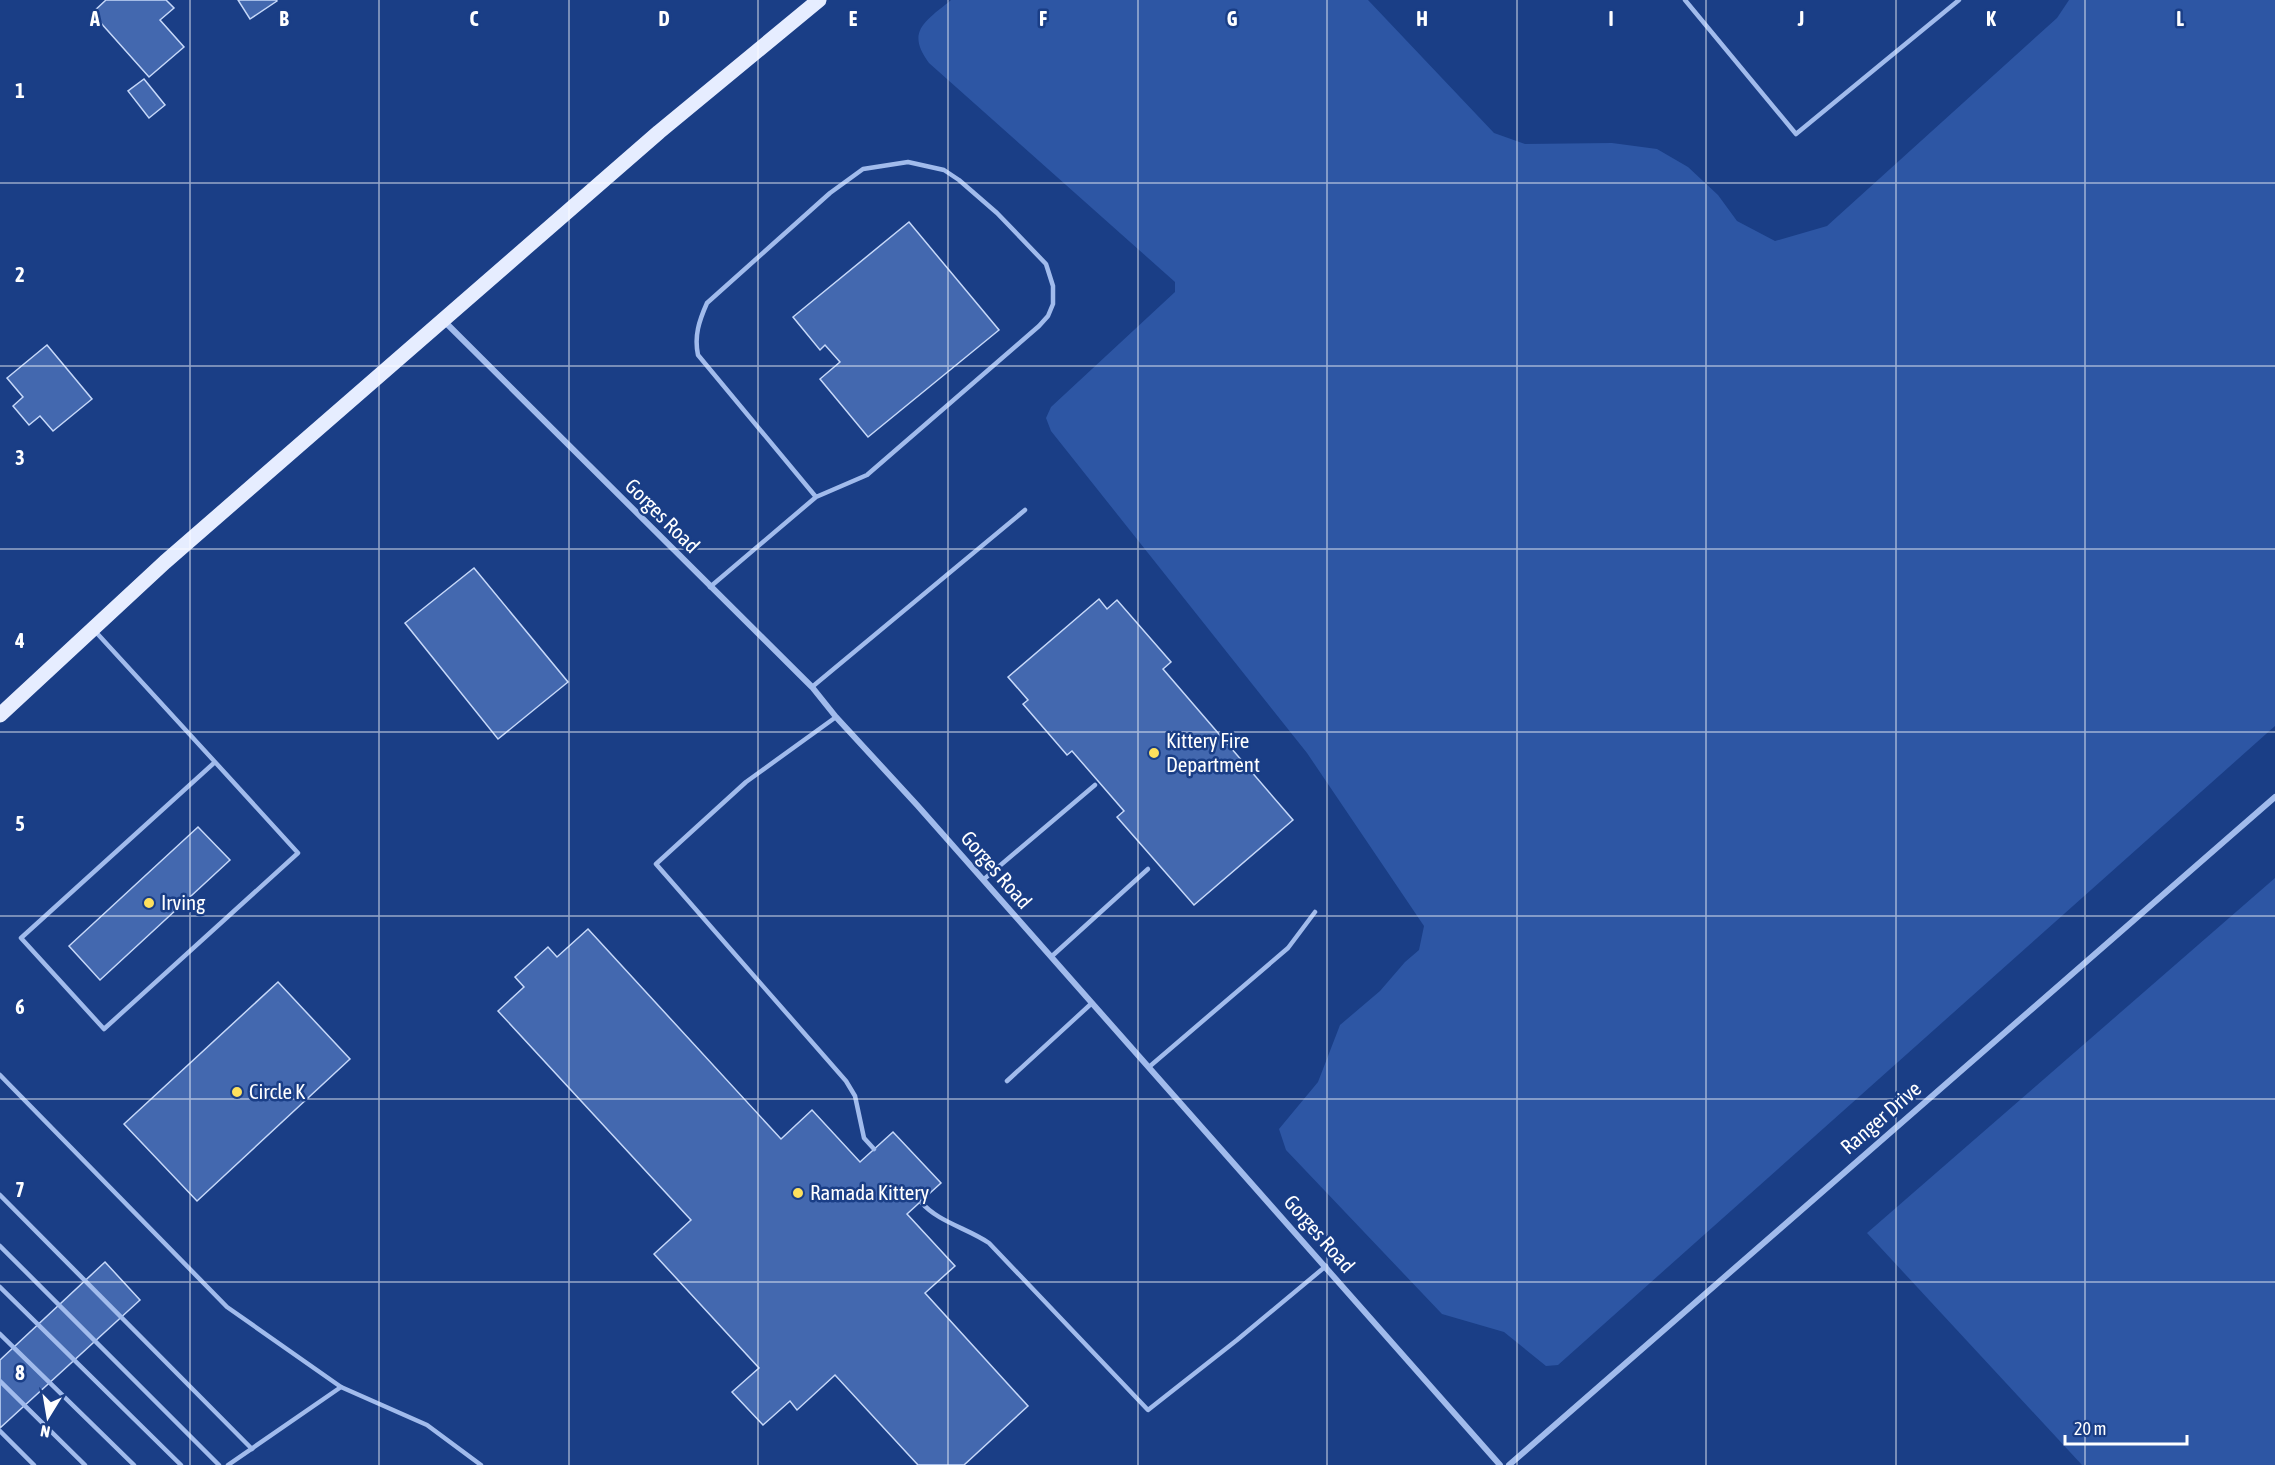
<svg xmlns="http://www.w3.org/2000/svg" width="2275" height="1465" viewBox="0 0 2275 1465" font-family="'Asap Condensed',sans-serif">
	<rect width="100%" height="100%" fill="#1a3e86"/>
	<g fill="#2d56a4">
		<path d="M 951,0 L 1368,0 L 1494,133 L 1525,144 L 1612,143 L 1657,149 L 1688,167 L 1718,195 L 1737,221 L 1775,241 L 1827,226 L 2057,18 L 2069,0 L 2275,0 L 2275,726 L 1558,1365 L 1546,1366 L 1504,1332 L 1442,1314 L 1286,1150 L 1279,1129 L 1318,1082 L 1340,1025 L 1380,991 L 1405,962 L 1419,950 L 1424,926 L 1307,753 L 1051,431 L 1046,418 L 1051,407 L 1175,292 L 1175,282 L 929,63 C 905,31 926,21 951,0 Z"/>
		<path d="M 2275,878 L 2275,1465 L 2082,1465 L 1867,1233 Z"/>
	</g>
	<g fill="#4368af" stroke="#c6d8f9" stroke-width="1.5">
		<path d="M 106,0 L 166,0 L 174,8 L 160,20 L 184,47 L 149,77 L 92,13 Z"/>
		<path d="M 238,0 L 276,0 L 277,1 L 250,19 Z"/>
		<path d="M 144,79 L 165,105 L 149,118 L 128,91 Z"/>
		<path d="M 909,222 L 999,330 L 868,437 L 820,379 L 840,362 L 825,345 L 820,350 L 793,317 Z"/>
		<path d="M 47,345 L 92,399 L 53,431 L 40,416 L 29,425 L 13,406 L 23,397 L 7,378 Z"/>
		<path d="M 474,568 L 568,682 L 498,739 L 405,623 Z"/>
		<path d="M 1099,599 L 1107,609 L 1117,600 L 1171,662 L 1163,669 L 1293,820 L 1194,905 L 1117,817 L 1124,811 L 1072,751 L 1067,755 L 1023,704 L 1028,700 L 1008,677 Z"/>
		<path d="M 198,827 L 230,860 L 100,980 L 69,946 Z"/>
		<path d="M 588,929 L 781,1139 L 812,1110 L 860,1162 L 893,1132 L 941,1183 L 907,1214 L 955,1266 L 925,1293 L 1028,1406 L 964,1465 L 918,1465 L 835,1375 L 797,1410 L 790,1401 L 763,1425 L 732,1392 L 759,1368 L 654,1254 L 691,1220 L 498,1011 L 524,987 L 515,977 L 548,947 L 557,957 Z"/>
		<path d="M 278,982 L 350,1059 L 197,1201 L 124,1124 Z"/>
		<path d="M 105,1262 L 140,1300 L 0,1428 L 0,1360 Z"/>
	</g>
	<g fill="none" stroke-linecap="round" stroke-linejoin="round">
		<g stroke="#a1bbec" stroke-width="4.5">
			<path d="M 1685,0 L 1796,134 L 1959,0"/>
			<path d="M 710,587 L 816,497 L 867,475 L 1039,326 L 1048,316 L 1053,304 L 1053,286 L 1046,264 L 997,213 L 959,180 L 944,170 L 908,162 L 863,169 L 830,193 L 707,303 C 699,321 694,336 698,355 L 816,497"/>
			<path d="M 94,630 L 215,762 L 21,938 L 104,1029 L 298,853 L 215,762"/>
			<path d="M 812,687 L 1025,510"/>
			<path d="M 836,717 L 746,782 L 656,864 L 846,1081 L 855,1096 L 864,1138 L 874,1149"/>
			<path d="M 983,880 L 1095,785"/>
			<path d="M 1051,957 L 1148,869"/>
			<path d="M 1149,1067 L 1288,948 L 1315,912"/>
			<path d="M 0,1075 L 227,1307 L 341,1387 L 427,1425 L 481,1465"/>
			<path d="M 1007,1081 L 1092,1003"/>
			<path d="M 0,1195 L 252,1449"/>
			<path d="M 921,1202 C 938,1222 967,1228 989,1243 L 1148,1410 L 1237,1340 L 1326,1266"/>
			<path d="M 0,1246 L 219,1465"/>
			<path d="M 0,1287 L 181,1465"/>
			<path d="M 0,1334 L 134,1465"/>
			<path d="M 0,1381 L 85,1465"/>
			<path d="M 0,1431 L 34,1465"/>
			<path d="M 228,1465 L 341,1387"/>
		</g>
		<g stroke="#a1bbec" stroke-width="6">
			<path d="M 443,320 L 812,687 L 836,717 L 917,805 L 1500,1465"/>
			<path d="M 1509,1465 L 2275,797"/>
		</g>
		<path stroke="#e6edff" stroke-width="15" d="M 0,715 L 165,562 L 659,132 L 819,0"/>
	</g>
	<path fill="none" stroke="#fff" stroke-width="1.5" stroke-opacity="0.55" d="M 190,0 L 190,1465M 379,0 L 379,1465M 569,0 L 569,1465M 758,0 L 758,1465M 948,0 L 948,1465M 1138,0 L 1138,1465M 1327,0 L 1327,1465M 1517,0 L 1517,1465M 1706,0 L 1706,1465M 1896,0 L 1896,1465M 2085,0 L 2085,1465M 0,183 L 2275,183M 0,366 L 2275,366M 0,549 L 2275,549M 0,732 L 2275,732M 0,916 L 2275,916M 0,1099 L 2275,1099M 0,1282 L 2275,1282"/>
	<g fill="#fee05d" stroke="#1a3e86" stroke-width="2">
		<circle cx="1154" cy="753" r="6"/>
		<circle cx="149" cy="903" r="6"/>
		<circle cx="237" cy="1092" r="6"/>
		<circle cx="798" cy="1193" r="6"/>
	</g>
	<g text-anchor="middle" stroke-width="5" stroke-linejoin="round" paint-order="stroke">
		<g font-size="21" fill="#fff" stroke="#1a3e86">
			<text transform="translate(662 516) rotate(45)" y="7">Gorges Road</text>
			<text transform="translate(996 870) rotate(49)" y="7">Gorges Road</text>
			<text transform="translate(1881 1118) rotate(-41)" y="7">Ranger Drive</text>
			<text transform="translate(1319 1234) rotate(49)" y="7">Gorges Road</text>
		</g>
		<g font-size="21" fill="#fff" stroke="#1a3e86" text-anchor="start">
			<text x="1166" y="748">Kittery Fire<tspan x="1166" dy="24">Department</tspan></text>
			<text x="161" y="910">Irving</text>
			<text x="249" y="1099">Circle K</text>
			<text x="810" y="1200">Ramada Kittery</text>
		</g>
	</g>
	<g font-size="20" text-anchor="middle" font-weight="bold" fill="#fff" stroke="#1a3e86" stroke-width="5" stroke-linejoin="round" paint-order="stroke">
		<text x="95" y="26">A</text>
		<text x="284" y="26">B</text>
		<text x="474" y="26">C</text>
		<text x="664" y="26">D</text>
		<text x="853" y="26">E</text>
		<text x="1043" y="26">F</text>
		<text x="1232" y="26">G</text>
		<text x="1422" y="26">H</text>
		<text x="1611" y="26">I</text>
		<text x="1801" y="26">J</text>
		<text x="1991" y="26">K</text>
		<text x="2180" y="26">L</text>
		<text x="20" y="98">1</text>
		<text x="20" y="282">2</text>
		<text x="20" y="465">3</text>
		<text x="20" y="648">4</text>
		<text x="20" y="831">5</text>
		<text x="20" y="1014">6</text>
		<text x="20" y="1197">7</text>
		<text x="20" y="1380">8</text>
	</g>
	<g transform="translate(48 1417) rotate(191)" stroke="#1a3e86" stroke-width="4.5" paint-order="stroke">
	<path d="M0-4.5L10 22L0 15L-10 22Z" fill="#ffffff"/>
	<text y="-9" font-size="16" font-weight="bold" text-anchor="middle" fill="#ffffff">N</text>
	</g>
	<path d="M2065 1435v9h122v-9" fill="none" stroke="#ffffff" stroke-width="3"/>
	<text x="2074" y="1435" font-size="18" fill="#ffffff" stroke="#1a3e86" stroke-width="4.5" paint-order="stroke">20 m</text>
</svg>
